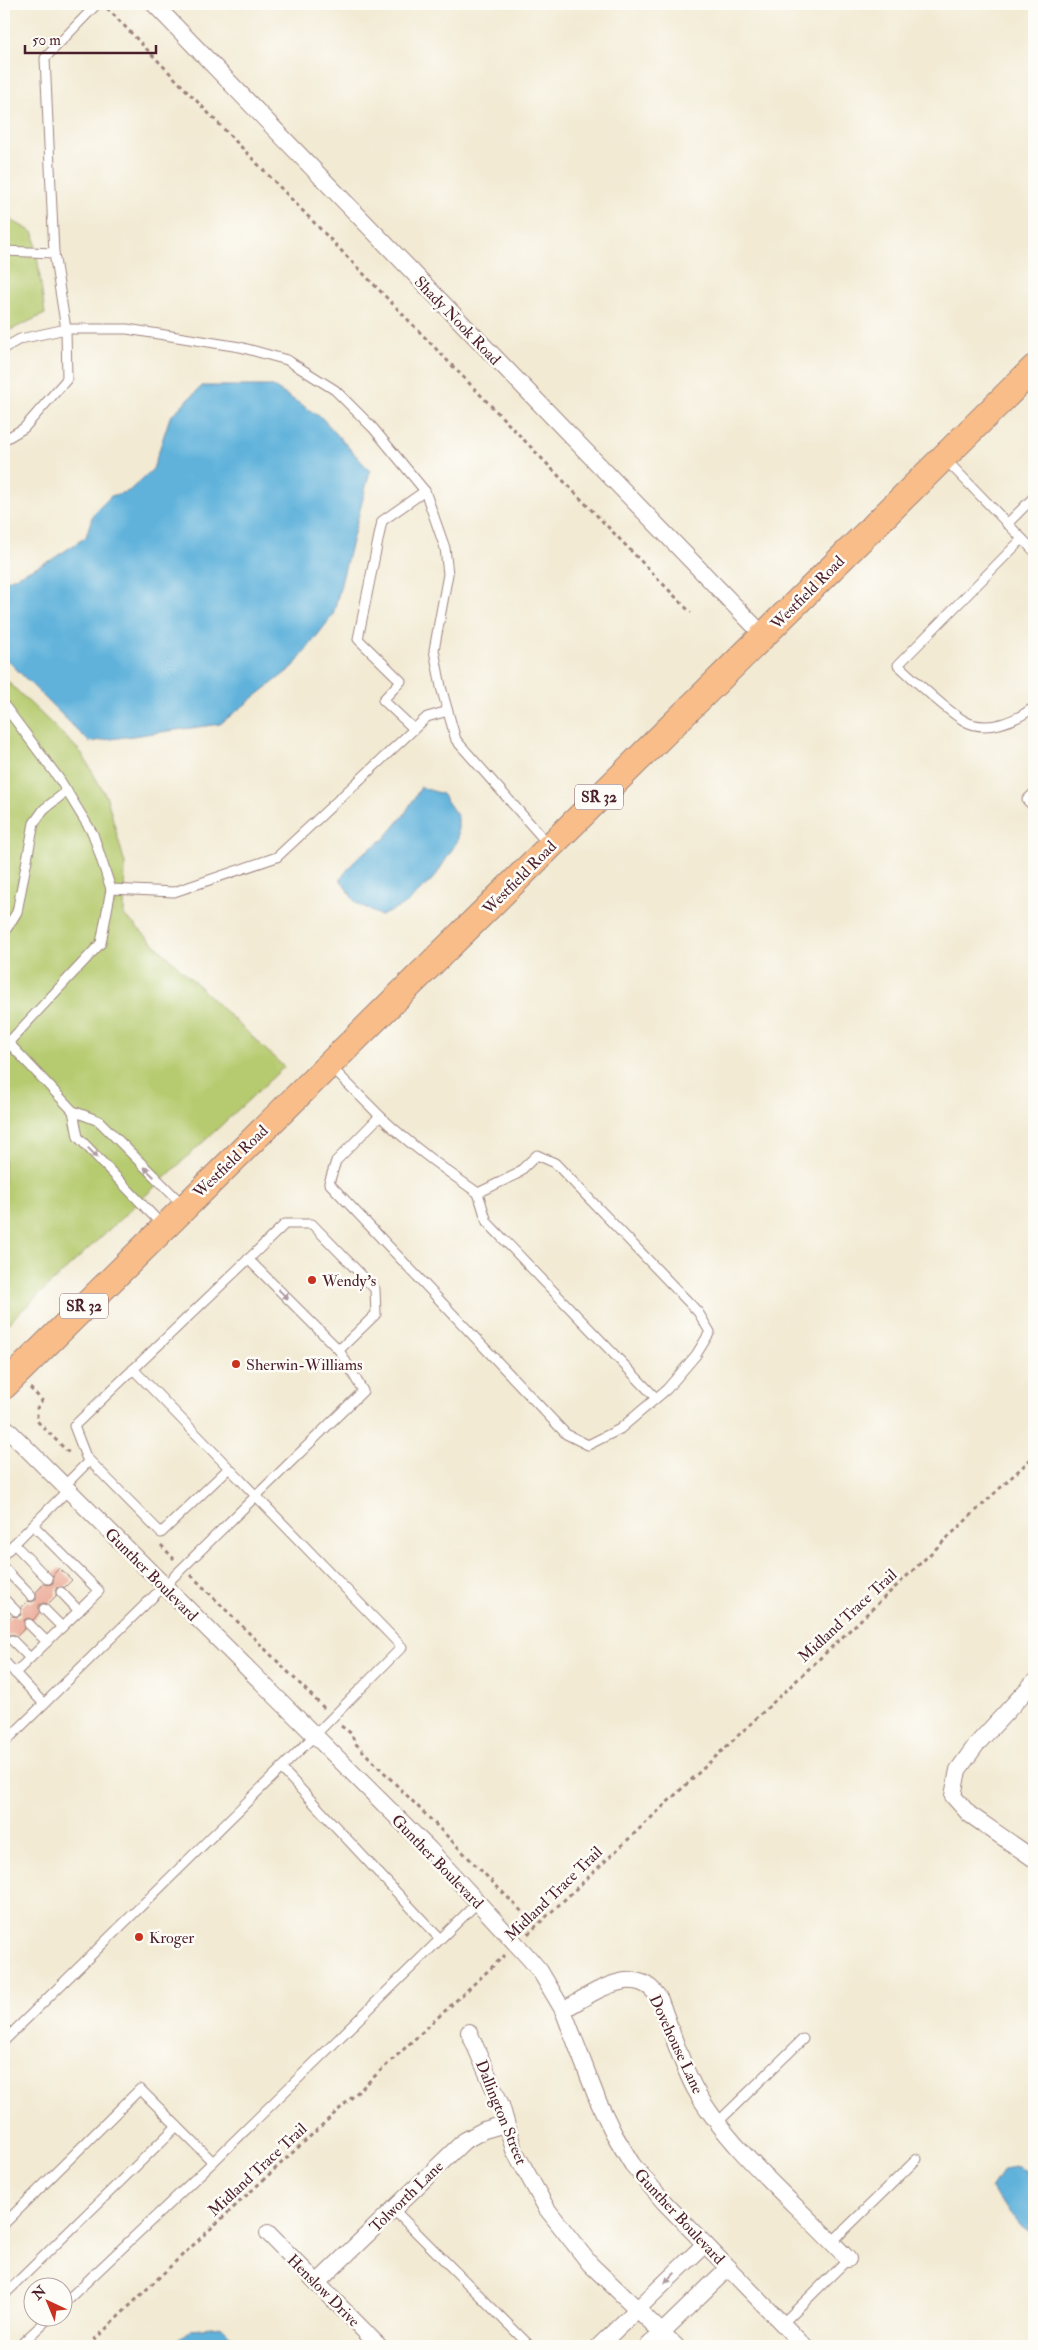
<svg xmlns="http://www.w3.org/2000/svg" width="1038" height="2350" viewBox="0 0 1038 2350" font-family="'IM FELL Double Pica',serif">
	<rect width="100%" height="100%" fill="#fdfcf7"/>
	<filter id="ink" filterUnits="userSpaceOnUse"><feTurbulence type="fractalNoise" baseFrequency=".02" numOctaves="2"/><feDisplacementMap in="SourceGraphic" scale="10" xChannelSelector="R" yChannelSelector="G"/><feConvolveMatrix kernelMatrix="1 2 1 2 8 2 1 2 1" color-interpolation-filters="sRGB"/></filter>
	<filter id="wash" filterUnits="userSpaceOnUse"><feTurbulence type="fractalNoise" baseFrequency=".0096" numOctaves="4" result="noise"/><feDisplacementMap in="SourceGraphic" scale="20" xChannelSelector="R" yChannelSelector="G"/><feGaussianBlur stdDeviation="1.12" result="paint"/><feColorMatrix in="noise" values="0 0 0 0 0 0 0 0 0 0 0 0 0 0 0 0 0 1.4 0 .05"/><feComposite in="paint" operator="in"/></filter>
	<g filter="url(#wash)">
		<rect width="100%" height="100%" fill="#f2ead3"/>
		<g fill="#b6cb6f" stroke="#80754d">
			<path d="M 4,216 L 34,233 L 45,314 L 4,333 Z"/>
			<path d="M 4,678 L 81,752 L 107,798 L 125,864 L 124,915 L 284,1067 L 4,1327 Z"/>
		</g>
		<g fill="#60b2db" stroke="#556883">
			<path d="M 202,386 L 272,386 L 322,418 L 370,471 L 333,615 L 293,667 L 220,724 L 89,742 L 4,657 L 4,582 L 51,560 L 86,537 L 93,514 L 111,496 L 129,491 L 153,469 L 170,417 Z"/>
			<path d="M 421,787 L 442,794 L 458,817 L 458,840 L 435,877 L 406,904 L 381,916 L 356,903 L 340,879 L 358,857 L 384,839 L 404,815 Z"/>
			<path d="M 1015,2166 L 1034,2174 L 1034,2235 L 1019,2224 L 991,2189 L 1003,2171 Z"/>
			<path d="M 222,2326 L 242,2346 L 170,2346 L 191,2329 Z"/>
		</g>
		<g id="blocks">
			<path fill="#eca995" d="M 59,1568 L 72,1580 L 65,1587 L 56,1588 L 56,1596 L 48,1604 L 43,1603 L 39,1605 L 39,1613 L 33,1620 L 28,1618 L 24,1620 L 25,1628 L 17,1636 L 13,1634 L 7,1636 L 6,1641 L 8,1645 L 4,1649 L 4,1624 L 12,1616 L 17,1617 L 21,1615 L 21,1607 L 27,1601 L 32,1602 L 36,1600 L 36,1592 L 44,1584 L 49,1585 L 53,1583 L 53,1575 Z"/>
		</g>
	</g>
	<g filter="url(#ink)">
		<use href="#blocks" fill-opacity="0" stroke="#9e847f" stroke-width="1"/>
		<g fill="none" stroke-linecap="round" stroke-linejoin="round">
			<defs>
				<g id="lane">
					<path d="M 4,251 L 54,253"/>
					<path d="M 4,348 L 20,339 L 66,329 L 127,329 L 240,347 L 287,360 L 335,390 L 373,428 L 425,491 L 445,548 L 448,574 L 434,650 L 441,687 L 456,740 L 548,844"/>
					<path d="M 4,440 L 24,428 L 67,379 L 66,329 L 54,253 L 45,58 L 97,4"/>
					<path d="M 945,459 L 1034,551"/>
					<path d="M 1007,524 L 1034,497"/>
					<path d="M 1022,539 L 898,665 C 916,681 943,708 963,720 C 985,734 1016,721 1034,707"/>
					<path d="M 4,705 L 60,780 L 93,834 L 111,889 L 101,943 L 8,1043"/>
					<path d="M 414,729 L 383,700 L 401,681 L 358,639 L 382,521 L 425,491"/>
					<path d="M 1034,793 L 1027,800 L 1034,807"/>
					<path d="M 111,889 L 174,892 L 277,857 L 427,717 L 448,711"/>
					<path d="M 4,933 L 17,912 L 34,823 L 44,809 L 67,791"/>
					<path d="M 4,1038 L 73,1111 L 99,1121 L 183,1205"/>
					<path d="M 330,1066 L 380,1116 C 410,1145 444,1169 478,1193 L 517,1174 L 537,1155 L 555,1163 L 698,1312 L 710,1332 L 696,1355 L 667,1389 L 620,1429 L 588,1445 L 566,1434 L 329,1183 L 336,1161 L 380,1116"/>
					<path d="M 73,1111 L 78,1137 L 163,1226"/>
					<path d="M 478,1193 L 487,1222 L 656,1398"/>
					<path d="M 248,1259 L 339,1350"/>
					<path d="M 64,1486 L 89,1461"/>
					<path d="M 14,1544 L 48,1579"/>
					<path d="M 4,1554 L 68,1490"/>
					<path d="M 4,1568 L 31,1596"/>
					<path d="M 61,1592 L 79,1611"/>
					<path d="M 4,1599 L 16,1611"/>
					<path d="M 44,1609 L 62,1627"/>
					<path d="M 29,1624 L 47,1642"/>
					<path d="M 12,1640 L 30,1658"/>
					<path d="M 4,1661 L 44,1704"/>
					<path d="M 15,1673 L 99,1591 L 33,1525"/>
					<path d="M 4,1743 L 363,1391 L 339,1350 L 376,1314 L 375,1289 L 312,1224 L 285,1224 C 215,1291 144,1359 74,1426 L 86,1457 L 161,1533 L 229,1468 L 133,1369"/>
					<path d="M 281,1768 L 440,1939"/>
					<path d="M 4,2041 L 314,1736 L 402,1647 L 229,1468"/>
					<path d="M 718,2122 L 803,2039"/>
					<path d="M 393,2209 L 530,2346"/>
					<path d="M 4,2224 L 140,2089 L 213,2162"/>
					<path d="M 832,2242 L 917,2159"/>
					<path d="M 4,2295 L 177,2126"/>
					<path d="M 62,2305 L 213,2162 L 478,1902"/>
					<path d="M 782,2324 L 848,2259"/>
					<path d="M 19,2346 L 49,2318"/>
				</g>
				<g id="street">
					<path d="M 154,4 L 763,635"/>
					<path d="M 4,1426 L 430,1850 L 529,1958 L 540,1971 L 563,2010 L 598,2101 L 614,2134 L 632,2164 L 664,2202 L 804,2346"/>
					<path d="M 1034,1682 L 976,1745 L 958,1770 L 953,1796 L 969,1814 L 1034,1859"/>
					<path d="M 563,2010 C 592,1994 637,1959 660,2000 C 671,2029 680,2061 695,2089 C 729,2150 800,2207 848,2259"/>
					<path d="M 469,2032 L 501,2105 L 514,2150 L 547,2209 L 590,2264 L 676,2346"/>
					<path d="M 268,2233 L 379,2346"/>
					<path d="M 317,2283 L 464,2141 L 484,2130 L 505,2124"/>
					<path d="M 599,2346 L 705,2244"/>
					<path d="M 648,2346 L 728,2268"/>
				</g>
				<path id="primary" d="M 4,1386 L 1034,368"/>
			</defs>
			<use href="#lane" stroke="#9e847f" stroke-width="11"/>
			<use href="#street" stroke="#9e847f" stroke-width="18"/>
			<use href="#primary" stroke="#9e847f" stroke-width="28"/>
			<g stroke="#9e847f" stroke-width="3" stroke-dasharray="4 4" stroke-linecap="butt">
				<path d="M 107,8 L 691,613"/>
				<path d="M 30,1388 L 42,1400 L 37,1408 L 37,1421 L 70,1454"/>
				<path d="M 161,1545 L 174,1559"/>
				<path d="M 191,1575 L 325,1709"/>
				<path d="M 341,1726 L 352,1734 L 354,1742 L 536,1926"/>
				<path d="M 528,1934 L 1034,1456"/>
				<path d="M 88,2346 L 175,2262 L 505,1955"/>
			</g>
			<use href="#lane" stroke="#fff" stroke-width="9"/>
			<use href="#street" stroke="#fff" stroke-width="16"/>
			<use href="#primary" stroke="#f8bd88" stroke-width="26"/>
		</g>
		<defs><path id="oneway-solid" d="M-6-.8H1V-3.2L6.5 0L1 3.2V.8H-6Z" transform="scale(1.25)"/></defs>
		<g fill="#ae9aa0">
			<use href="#oneway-solid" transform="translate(93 1153) rotate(46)"/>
			<use href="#oneway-solid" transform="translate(149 1172) rotate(-135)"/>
			<use href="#oneway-solid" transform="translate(283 1294) rotate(45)"/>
			<use href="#oneway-solid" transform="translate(670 2278) rotate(136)"/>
		</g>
	</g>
	<g fill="#c8321e" stroke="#fdfcf7" stroke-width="2">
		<circle cx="312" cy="1280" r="5"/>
		<circle cx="236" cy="1364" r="5"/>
		<circle cx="139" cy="1937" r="5"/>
	</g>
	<g text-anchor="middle" stroke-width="5" stroke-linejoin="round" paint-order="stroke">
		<g fill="#fdfcf7" stroke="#806168" stroke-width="1">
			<rect x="575" y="784.5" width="48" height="25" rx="4"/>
			<rect x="60" y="1293.5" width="48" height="25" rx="4"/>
		</g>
		<g font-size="15" font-weight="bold" fill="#4a1f2b">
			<text x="599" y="802">SR 32</text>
			<text x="84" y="1311">SR 32</text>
		</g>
		<g font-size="16" fill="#4a1f2b" stroke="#fdfcf7">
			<text transform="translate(458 320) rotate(46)" y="6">Shady Nook Road</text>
			<text transform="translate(807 592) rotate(-45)" y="6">Westfield Road</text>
			<text transform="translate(519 877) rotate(-45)" y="6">Westfield Road</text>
			<text transform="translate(230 1161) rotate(-44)" y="6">Westfield Road</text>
			<text transform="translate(152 1574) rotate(45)" y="6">Gunther Boulevard</text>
			<text transform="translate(847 1615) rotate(-43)" y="6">Midland Trace Trail</text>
			<text transform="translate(438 1861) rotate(46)" y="6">Gunther Boulevard</text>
			<text transform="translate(553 1893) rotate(-44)" y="6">Midland Trace Trail</text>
			<text transform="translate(677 2044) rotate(65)" y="6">Dovehouse Lane</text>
			<text transform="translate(502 2112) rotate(68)" y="6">Dallington Street</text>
			<text transform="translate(257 2169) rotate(-43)" y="6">Midland Trace Trail</text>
			<text transform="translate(406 2196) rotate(-44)" y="6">Tolworth Lane</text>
			<text transform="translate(680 2216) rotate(47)" y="6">Gunther Boulevard</text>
			<text transform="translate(324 2290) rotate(45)" y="6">Henslow Drive</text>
		</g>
		<g font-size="16" fill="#4a1f2b" stroke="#fdfcf7" text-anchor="start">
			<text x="322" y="1286">Wendy's</text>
			<text x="246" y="1370">Sherwin-Williams</text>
			<text x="149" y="1943">Kroger</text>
		</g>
	</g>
	<rect width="1038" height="2350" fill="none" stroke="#fdfcf7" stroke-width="20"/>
	<g transform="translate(48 2302) rotate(316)"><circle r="24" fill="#fdfcf7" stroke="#b5a4a5"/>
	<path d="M0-4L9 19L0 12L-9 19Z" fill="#c8321e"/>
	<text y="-8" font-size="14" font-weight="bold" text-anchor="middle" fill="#4a1f2b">N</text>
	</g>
	<path d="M25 45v8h131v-8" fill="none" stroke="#4a1f2b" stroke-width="2.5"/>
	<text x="32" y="45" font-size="15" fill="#4a1f2b" stroke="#fdfcf7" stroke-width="4" paint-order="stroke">50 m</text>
</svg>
